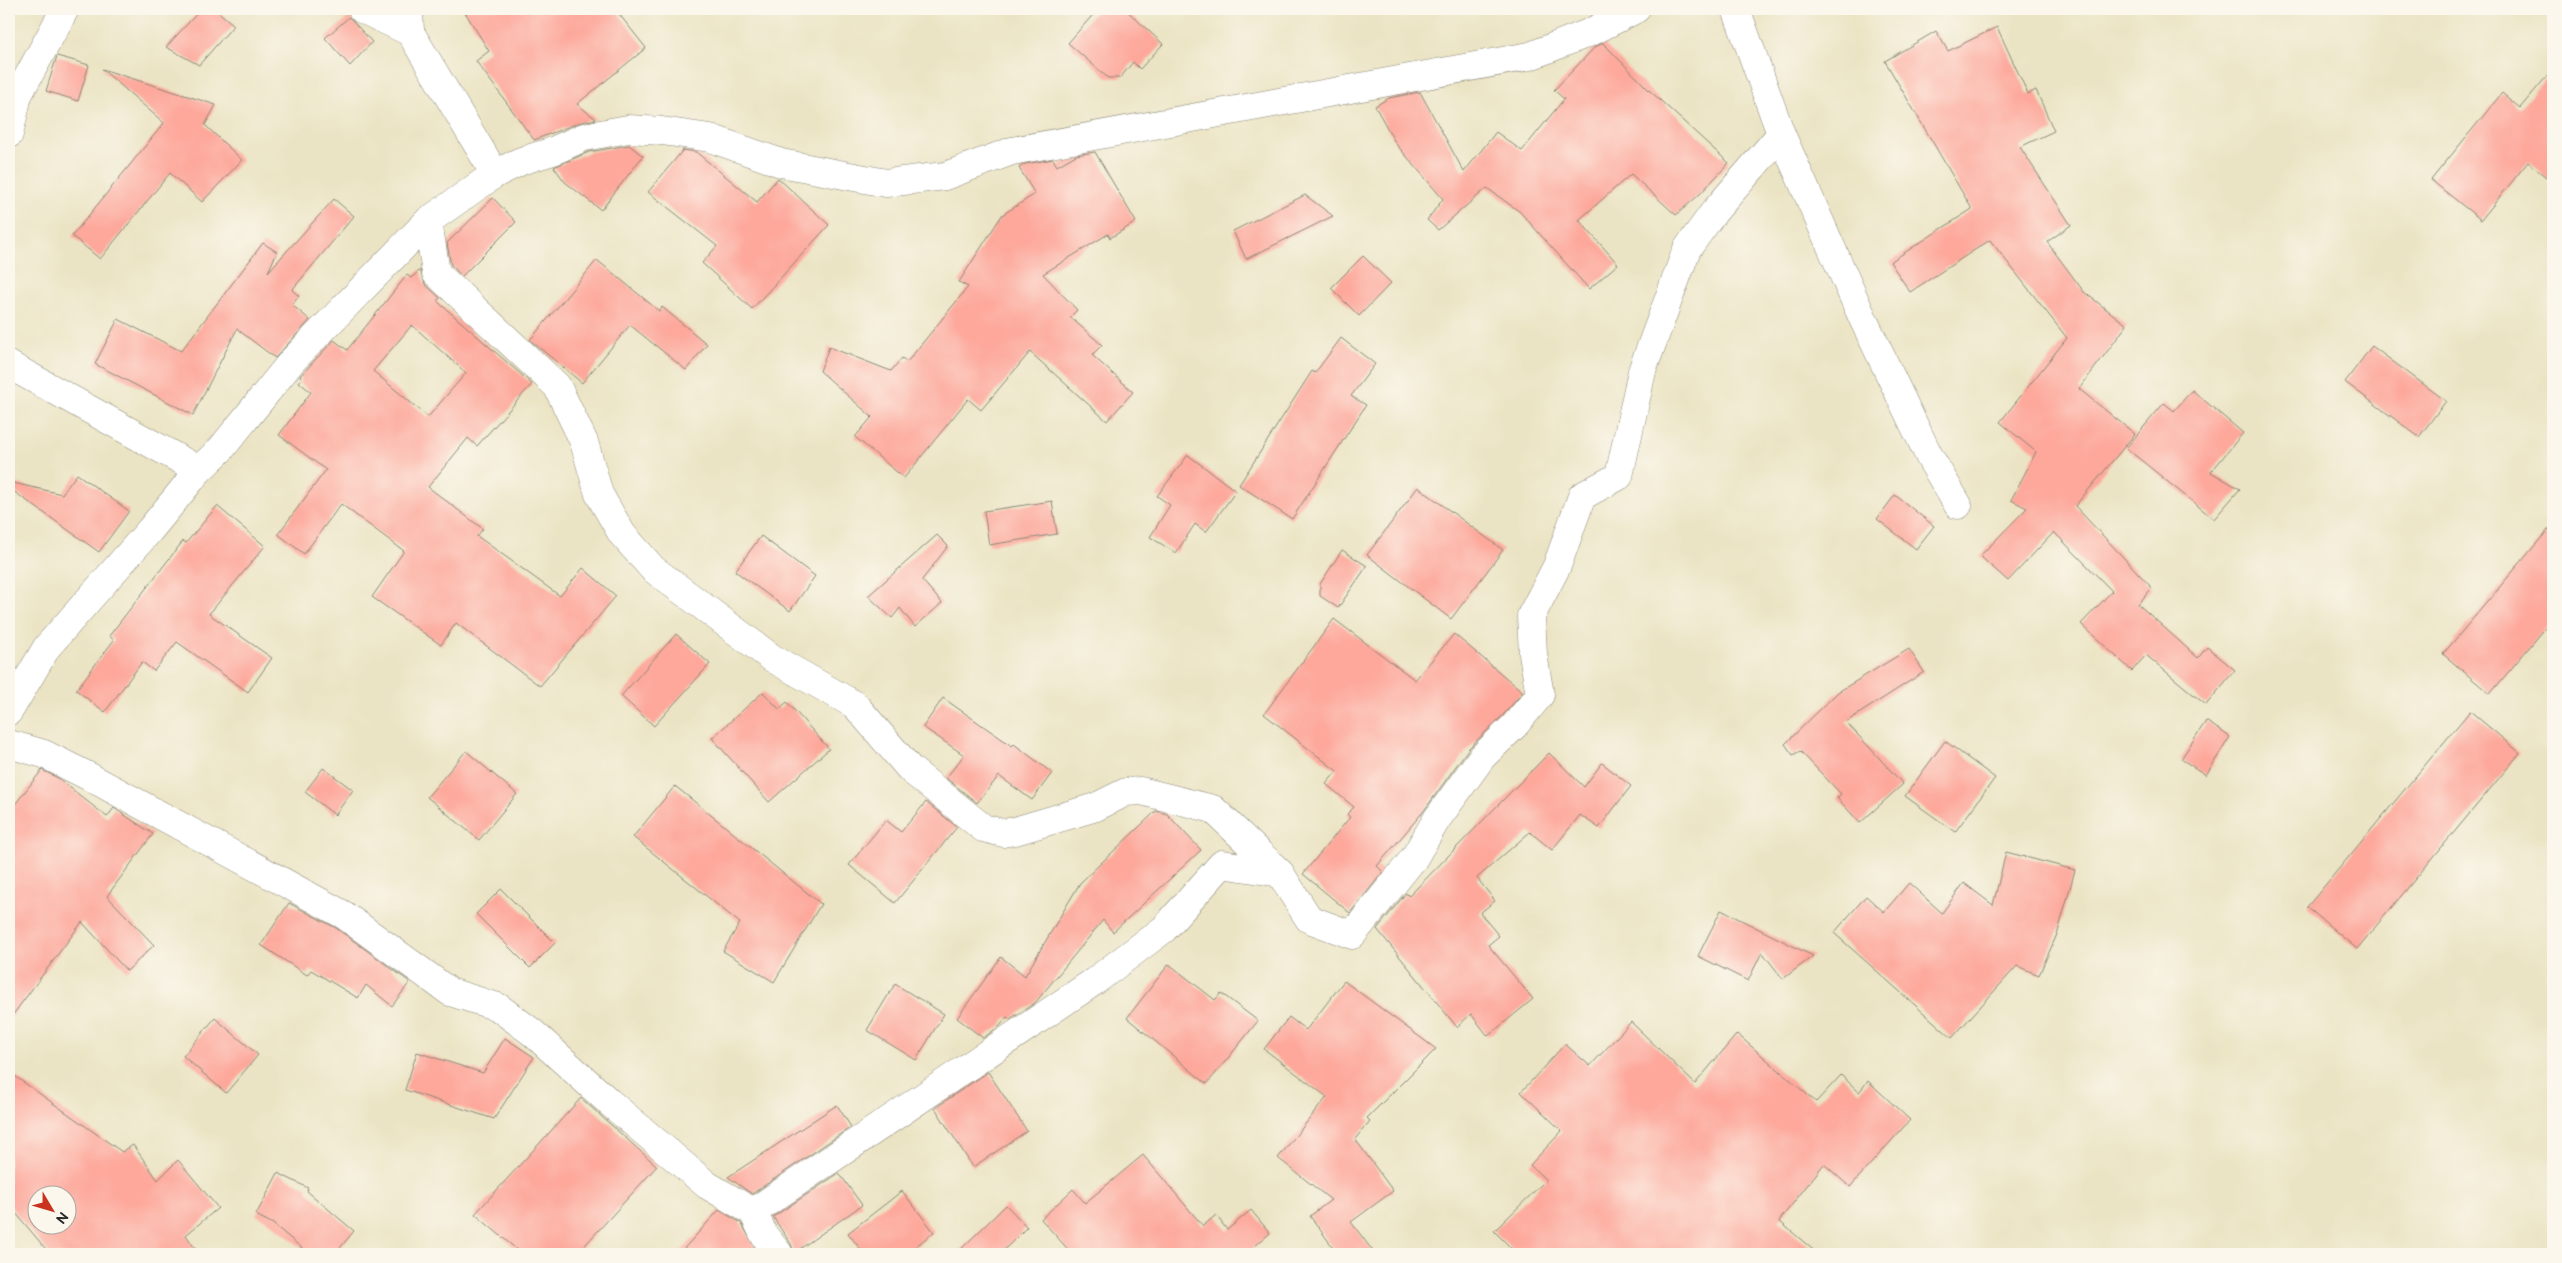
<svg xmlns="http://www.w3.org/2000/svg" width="2562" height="1263" viewBox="0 0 2562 1263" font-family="'Balsamiq Sans',sans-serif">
	<rect width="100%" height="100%" fill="#fbf7ec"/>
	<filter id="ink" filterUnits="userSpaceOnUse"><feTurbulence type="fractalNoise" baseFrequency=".02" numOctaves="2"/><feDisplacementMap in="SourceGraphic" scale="10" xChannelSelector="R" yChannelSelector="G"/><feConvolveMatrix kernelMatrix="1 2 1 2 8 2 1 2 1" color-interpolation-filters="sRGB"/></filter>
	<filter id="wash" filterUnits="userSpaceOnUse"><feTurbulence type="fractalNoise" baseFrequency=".0096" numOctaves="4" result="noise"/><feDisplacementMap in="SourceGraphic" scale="20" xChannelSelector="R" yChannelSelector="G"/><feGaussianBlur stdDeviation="1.12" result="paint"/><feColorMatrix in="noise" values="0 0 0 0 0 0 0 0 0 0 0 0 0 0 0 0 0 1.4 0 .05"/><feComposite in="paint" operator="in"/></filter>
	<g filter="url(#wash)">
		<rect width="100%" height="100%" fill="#ebe4c4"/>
		<g id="blocks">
			<g fill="#fda89b" fill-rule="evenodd">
				<path d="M 201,9 L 215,9 L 234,25 L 199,65 L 166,47 Z"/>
				<path d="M 463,9 L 615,9 L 646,48 L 577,104 L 596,119 L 578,123 L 534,140 L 476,61 L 489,51 Z"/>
				<path d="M 1098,9 L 1125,9 L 1163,44 L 1140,69 L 1133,62 L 1120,78 L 1108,78 L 1068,43 Z"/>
				<path d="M 349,17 L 372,42 L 350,66 L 325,38 Z"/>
				<path d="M 1997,27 L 2028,94 L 2036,90 L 2054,131 L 2020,147 L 2071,225 L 2047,242 L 2084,292 L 2127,325 L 2079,389 L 2135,434 L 2075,506 L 2152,588 L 2138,604 L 2198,658 L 2207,647 L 2235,670 L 2206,705 L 2146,655 L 2132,671 L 2081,624 L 2112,591 L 2054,532 L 2008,581 L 1980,556 L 2027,508 L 2011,500 L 2036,452 L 2000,422 L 2067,338 L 1990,240 L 1910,292 L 1890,262 L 1972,209 L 1885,61 L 1936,31 L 1948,51 Z"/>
				<path d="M 1603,43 L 1650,91 L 1729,163 L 1700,194 L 1676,215 L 1631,174 L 1579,220 L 1618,264 L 1589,289 L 1520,212 L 1487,188 L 1438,230 L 1427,220 L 1443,199 L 1396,144 L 1375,106 L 1389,98 L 1420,92 L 1464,172 L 1496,132 L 1522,151 L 1564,99 L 1554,90 L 1595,47 Z"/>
				<path d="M 57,56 L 89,65 L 78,101 L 46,91 Z"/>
				<path d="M 102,69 L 216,105 L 205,125 L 242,160 L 202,202 L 170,173 L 100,259 L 72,236 L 164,123 Z"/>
				<path d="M 2553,69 L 2553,183 L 2528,162 L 2481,220 L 2431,180 L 2502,93 L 2520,108 Z"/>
				<path d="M 629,145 L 643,156 L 601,210 L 565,182 L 554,167 L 589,152 Z"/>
				<path d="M 683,150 L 696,152 L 757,202 L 778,178 L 829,225 L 752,309 L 702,263 L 717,246 L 648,192 Z"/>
				<path d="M 1095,152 L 1136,222 L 1110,238 L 1108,234 L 1043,274 L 1077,310 L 1070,317 L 1102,345 L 1092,355 L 1133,392 L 1107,421 L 1030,352 L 981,410 L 968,399 L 904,478 L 855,437 L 872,417 L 820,371 L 829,347 L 891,371 L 902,358 L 907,362 L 968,287 L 959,282 L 1002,215 L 1035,194 L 1019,168 L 1025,164 L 1053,159 L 1057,166 L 1076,155 Z"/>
				<path d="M 1305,195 L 1333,216 L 1246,259 L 1233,231 Z"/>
				<path d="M 493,198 L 516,222 L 462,276 L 451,265 L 447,243 Z"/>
				<path d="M 334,199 L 354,216 L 292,290 L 299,296 L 292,305 L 310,320 L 275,358 L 237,329 L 193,415 L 95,364 L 118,319 L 181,351 L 263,243 L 277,252 L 268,272 Z"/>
				<path d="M 1363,256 L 1391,283 L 1359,316 L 1331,288 Z"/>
				<path d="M 597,260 L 659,311 L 662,307 L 707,344 L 686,370 L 630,325 L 582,383 L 530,340 Z"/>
				<path d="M 420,270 L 425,284 L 440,298 L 437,301 L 532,384 L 477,446 L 468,438 L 428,487 L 483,529 L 477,536 L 560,596 L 583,568 L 616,596 L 540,686 L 456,623 L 441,645 L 372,597 L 404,551 L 341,504 L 304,554 L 278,534 L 326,470 L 279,435 L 311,392 L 299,382 L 302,378 L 300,376 L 334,340 L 347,350 L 407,275 L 411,278 ZM 412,325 L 466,373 L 428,417 L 373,371 Z"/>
				<path d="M 1341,338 L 1375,364 L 1351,396 L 1366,405 L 1292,519 L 1239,485 L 1312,371 L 1315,373 Z"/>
				<path d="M 2372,346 L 2446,401 L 2419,437 L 2345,382 Z"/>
				<path d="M 2192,390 L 2243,433 L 2211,472 L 2240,489 L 2214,519 L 2126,448 L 2164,403 L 2174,411 Z"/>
				<path d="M 1188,455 L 1236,491 L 1206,532 L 1195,524 L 1176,553 L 1150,537 L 1170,505 L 1157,496 Z"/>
				<path d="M 77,474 L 129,511 L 99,552 L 9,488 L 9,482 L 62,494 Z"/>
				<path d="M 1418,487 L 1503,550 L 1451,619 L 1367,555 Z"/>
				<path d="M 1895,495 L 1934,526 L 1916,549 L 1877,519 Z"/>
				<path d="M 1052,501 L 1057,534 L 989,545 L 984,511 Z"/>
				<path d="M 217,506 L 265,546 L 209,614 L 272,658 L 248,692 L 177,642 L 154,671 L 142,662 L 105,712 L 76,690 L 114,640 L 109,636 L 183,541 L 186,543 Z"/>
				<path d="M 2553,524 L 2553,619 L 2490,694 L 2443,654 Z"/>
				<path d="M 937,535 L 948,546 L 922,580 L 942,603 L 915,627 L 900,608 L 892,618 L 868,596 Z"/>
				<path d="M 761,536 L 815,576 L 790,611 L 735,571 Z"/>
				<path d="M 1342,550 L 1367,566 L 1338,608 L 1320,596 L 1320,584 Z"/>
				<path d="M 1334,619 L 1415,680 L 1454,634 L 1523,692 L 1503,715 L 1469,748 L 1423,812 L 1377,866 L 1383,872 L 1350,913 L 1303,874 L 1350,817 L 1347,814 L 1354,807 L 1326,784 L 1337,771 L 1264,714 Z"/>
				<path d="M 676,634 L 710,664 L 654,726 L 621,696 Z"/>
				<path d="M 1909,649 L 1924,672 L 1846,722 L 1903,784 L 1860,823 L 1837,798 L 1841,794 L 1800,751 L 1793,755 L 1785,744 L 1838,692 Z"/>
				<path d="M 763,692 L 779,709 L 787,702 L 829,749 L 769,802 L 712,738 Z"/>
				<path d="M 943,698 L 1012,746 L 1014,744 L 1052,773 L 1032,800 L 999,776 L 977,803 L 946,778 L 964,755 L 923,727 Z"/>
				<path d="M 2470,711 L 2520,753 L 2357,949 L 2307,907 Z"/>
				<path d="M 2206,721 L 2230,737 L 2206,775 L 2181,759 Z"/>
				<path d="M 1945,741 L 1995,778 L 1955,832 L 1905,796 Z"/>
				<path d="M 466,751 L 517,794 L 479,840 L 427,797 Z"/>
				<path d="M 1549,753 L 1584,787 L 1602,763 L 1631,786 L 1599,828 L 1580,815 L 1552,850 L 1530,832 L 1477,878 L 1495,901 L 1480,913 L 1499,936 L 1488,945 L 1533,999 L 1488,1036 L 1471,1014 L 1457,1027 L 1377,929 L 1406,893 L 1409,896 Z"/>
				<path d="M 323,768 L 353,790 L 335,815 L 305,792 Z"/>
				<path d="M 42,770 L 58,778 L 107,817 L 114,808 L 153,834 L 107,896 L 154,945 L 127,971 L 82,922 L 9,1020 L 9,812 Z"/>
				<path d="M 675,786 L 821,904 L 774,982 L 723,951 L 740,923 L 633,837 Z"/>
				<path d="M 926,802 L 957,827 L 895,903 L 849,865 L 886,820 L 901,832 Z"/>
				<path d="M 1156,811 L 1167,814 L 1201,850 L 1113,932 L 1103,920 L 1035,1003 L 1010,1019 L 1007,1017 L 1000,1026 L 983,1038 L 957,1018 L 1001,957 L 1025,976 L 1080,883 Z"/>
				<path d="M 2006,852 L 2075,870 L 2058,932 L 2039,975 L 2017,966 L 1952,1038 L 1834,933 L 1866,896 L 1884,912 L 1909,883 L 1942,913 L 1964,883 L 1993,905 Z"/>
				<path d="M 501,889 L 555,943 L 530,968 L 476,914 Z"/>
				<path d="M 289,903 L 336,928 L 410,982 L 392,1006 L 366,985 L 358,998 L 311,970 L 307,975 L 261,945 Z"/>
				<path d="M 1721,910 L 1813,956 L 1783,979 L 1762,952 L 1748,981 L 1698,956 Z"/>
				<path d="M 1169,964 L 1215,1000 L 1221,993 L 1258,1021 L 1207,1084 L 1127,1018 Z"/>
				<path d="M 1344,981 L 1436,1049 L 1367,1118 L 1370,1121 L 1355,1139 L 1393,1191 L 1351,1222 L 1375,1254 L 1338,1254 L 1310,1216 L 1331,1200 L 1278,1158 L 1327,1097 L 1264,1049 L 1289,1017 L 1306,1030 Z"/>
				<path d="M 895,984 L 944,1014 L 916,1060 L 867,1030 Z"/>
				<path d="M 215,1018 L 258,1055 L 226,1093 L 183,1056 Z"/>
				<path d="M 1631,1022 L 1695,1084 L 1737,1034 L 1816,1102 L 1841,1075 L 1859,1092 L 1868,1081 L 1910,1120 L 1850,1187 L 1824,1164 L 1779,1221 L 1818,1254 L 1517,1254 L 1494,1231 L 1546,1180 L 1530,1165 L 1562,1131 L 1521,1092 L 1565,1044 L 1590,1066 Z"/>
				<path d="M 505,1038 L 534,1057 L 494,1119 L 405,1090 L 417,1052 L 483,1073 Z"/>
				<path d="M 9,1072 L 122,1152 L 133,1145 L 158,1180 L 178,1160 L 218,1208 L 186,1235 L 199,1254 L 50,1254 L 9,1205 ZM 38,1196 L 68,1196 L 68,1226 L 38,1226 Z"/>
				<path d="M 988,1072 L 1027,1131 L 973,1167 L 935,1108 Z"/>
				<path d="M 581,1098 L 657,1166 L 577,1254 L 522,1254 L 475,1214 Z"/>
				<path d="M 837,1105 L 851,1127 L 752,1194 L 728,1177 Z"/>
				<path d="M 1143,1155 L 1203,1226 L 1216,1215 L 1227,1230 L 1251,1210 L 1270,1233 L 1246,1254 L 1072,1254 L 1041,1219 L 1073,1189 L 1085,1203 Z"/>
				<path d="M 278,1173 L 308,1188 L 307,1191 L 354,1231 L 335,1254 L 309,1254 L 273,1224 L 256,1215 Z"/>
				<path d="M 839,1173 L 862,1205 L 794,1253 L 791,1244 L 773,1217 Z"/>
				<path d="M 902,1191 L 934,1232 L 906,1254 L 864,1254 L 848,1233 Z"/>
				<path d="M 1006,1205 L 1027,1227 L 1000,1254 L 956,1254 Z"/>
				<path d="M 719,1210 L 741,1223 L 759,1254 L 679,1254 Z"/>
			</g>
		</g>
	</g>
	<g filter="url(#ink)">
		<use href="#blocks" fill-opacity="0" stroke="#8b8878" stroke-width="1"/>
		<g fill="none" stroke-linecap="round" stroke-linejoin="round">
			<defs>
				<g id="minor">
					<path d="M 362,9 L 410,32"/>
					<path d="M 409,9 L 410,32 L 495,174"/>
					<path d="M 1736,9 L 1781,134 L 1864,321 L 1929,456 L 1958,505"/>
					<path d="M 9,134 L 18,95 L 65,9"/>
					<path d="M 428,221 L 436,273 L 557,386 L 584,442 L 599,494 L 622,534 L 653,569 L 772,658 L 855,705 L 910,769 L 983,828 L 1003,833 L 1015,831 L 1096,807 L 1126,792 L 1141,791 L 1213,809 L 1280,873"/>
					<path d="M 9,365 L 199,470"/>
					<path d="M 9,711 L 47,647 L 150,530 L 199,470 L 221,449 L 292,361 L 428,221 L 495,174 L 521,161 L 553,151 L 584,137 L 628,129 L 662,131 L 710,138 L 781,163 L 886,183 L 945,176 L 1012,151 L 1530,56 L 1591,32 L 1636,9"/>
					<path d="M 9,744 L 44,754 L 90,777 L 344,915 L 450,992 L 498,1007 L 533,1033 L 609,1102 L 707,1185 L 753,1212 L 764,1235 L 779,1254"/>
					<path d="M 753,1212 L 1095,981 L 1164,929 L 1222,864 L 1280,873 L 1309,919 L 1352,935 L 1414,858 L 1437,819 L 1482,757 L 1514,726 L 1540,695 L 1533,654 L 1531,616 L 1557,566 L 1582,496 L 1619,476 L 1642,371 L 1687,249 L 1714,212 L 1781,134"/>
				</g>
			</defs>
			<use href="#minor" stroke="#8b8878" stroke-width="29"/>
			<use href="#minor" stroke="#fff" stroke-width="28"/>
		</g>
	</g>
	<rect width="2562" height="1263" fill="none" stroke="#fbf7ec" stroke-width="30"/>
	<g transform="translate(52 1210) rotate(128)"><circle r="24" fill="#fbf7ec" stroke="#a8a59f"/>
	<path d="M0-4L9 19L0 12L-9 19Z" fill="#c8321e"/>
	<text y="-8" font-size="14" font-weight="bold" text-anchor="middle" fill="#2b2b2b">N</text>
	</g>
</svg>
